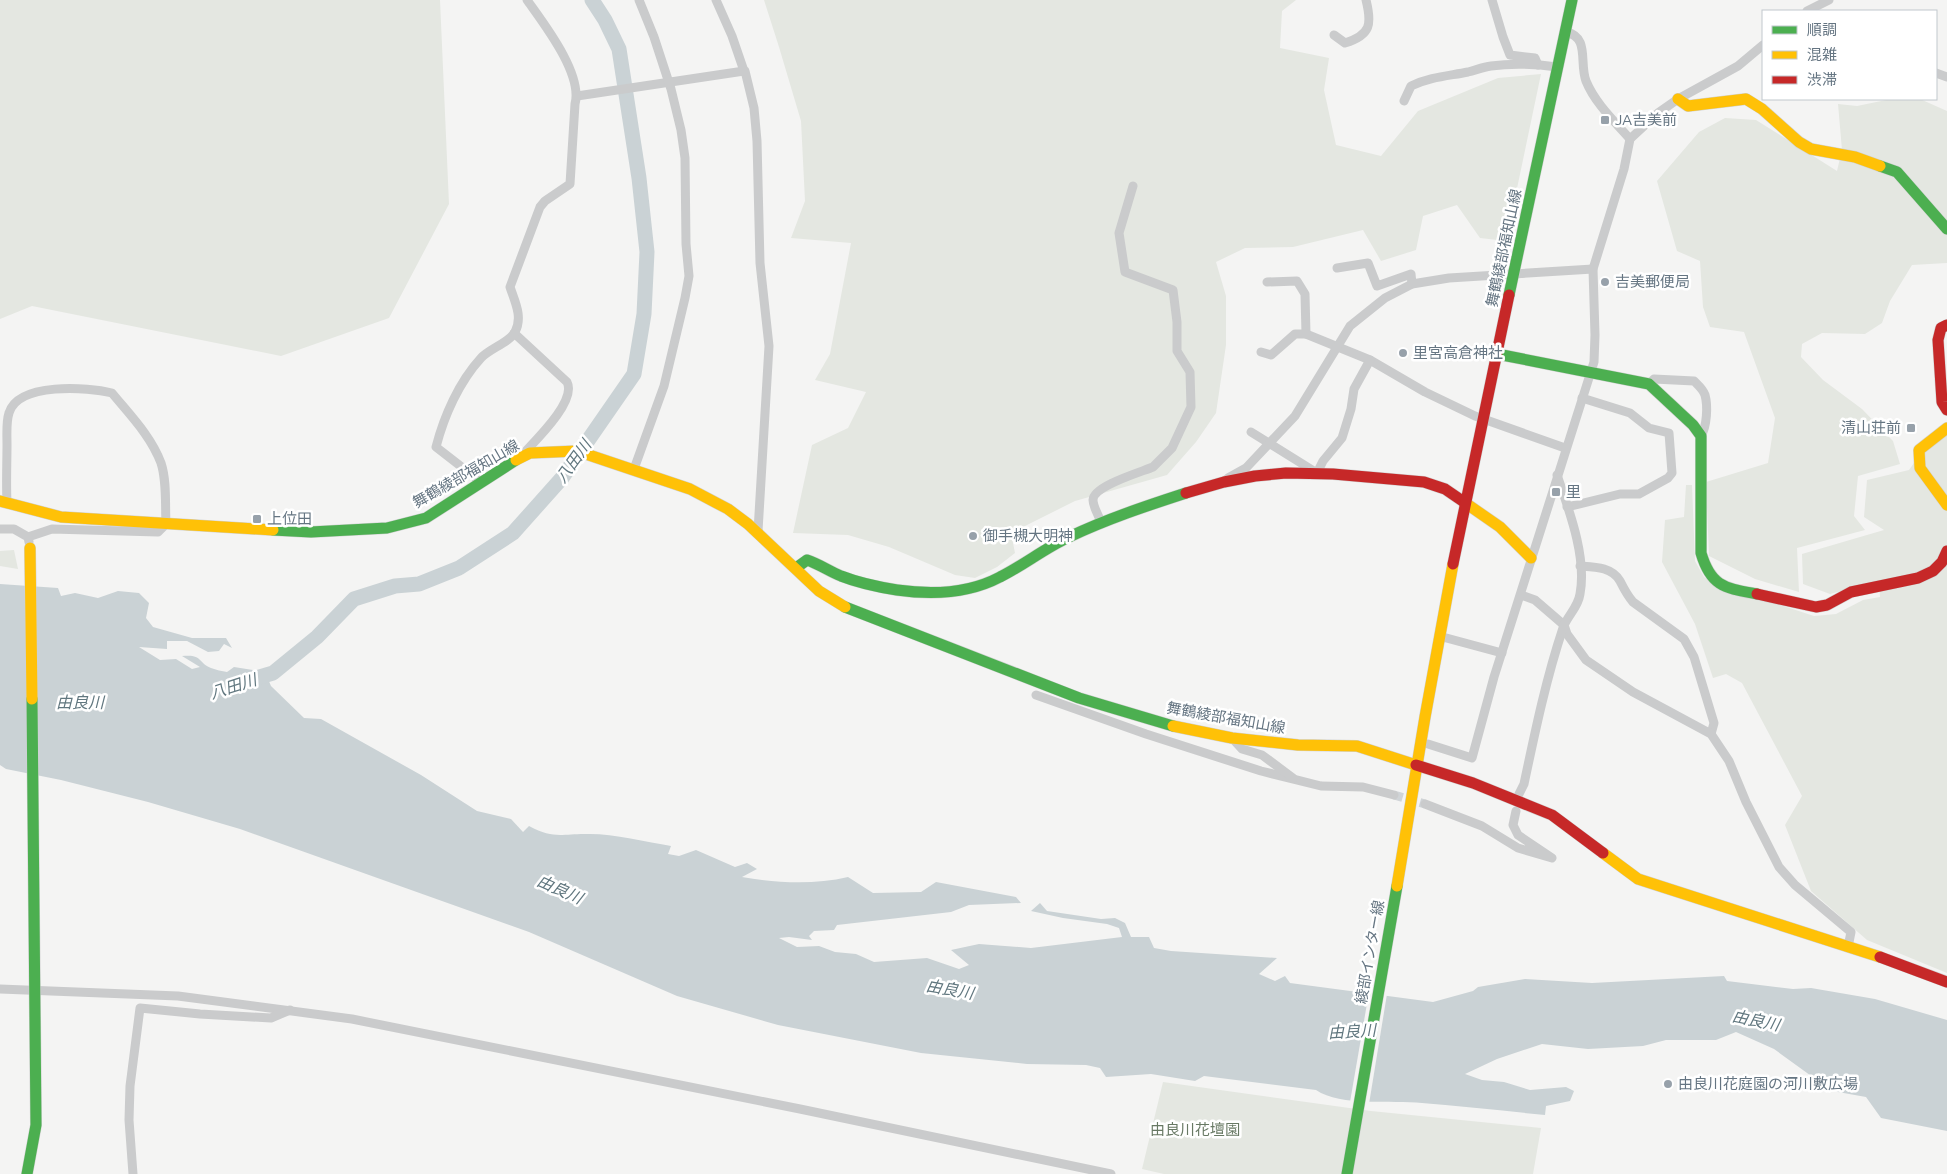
<svg xmlns="http://www.w3.org/2000/svg" width="1947" height="1174" viewBox="0 0 1947 1174" font-family="Ubuntu,'Noto Sans JP',sans-serif">
	<rect width="100%" height="100%" fill="#f4f4f3"/>
	<g fill="#e4e7e1">
		<path d="M 0,0 L 440,0 L 449,204 L 389,318 L 281,356 L 32,306 L 0,319 Z"/>
		<path d="M 764,0 L 1296,0 L 1282,11 L 1280,48 L 1329,58 L 1324,90 L 1336,145 L 1381,156 L 1418,111 L 1498,78 L 1541,74 L 1506,241 L 1480,238 L 1457,205 L 1423,216 L 1416,250 L 1381,261 L 1363,230 L 1293,247 L 1245,248 L 1216,262 L 1226,296 L 1226,345 L 1216,413 L 1196,442 L 1167,475 L 1075,501 L 1011,533 L 1015,553 L 997,567 L 975,578 L 955,575 L 889,547 L 848,535 L 793,533 L 812,445 L 848,428 L 866,392 L 815,380 L 830,354 L 851,243 L 791,238 L 805,201 L 801,121 L 779,47 Z"/>
		<path d="M 1891,99 L 1920,99 L 1947,111 L 1947,263 L 1912,265 L 1890,301 L 1882,323 L 1865,334 L 1822,333 L 1802,344 L 1801,357 L 1823,380 L 1862,409 L 1893,441 L 1900,464 L 1858,476 L 1854,516 L 1865,530 L 1797,548 L 1799,592 L 1755,579 L 1709,556 L 1706,482 L 1768,463 L 1775,418 L 1744,332 L 1710,327 L 1703,307 L 1700,261 L 1677,251 L 1657,181 L 1699,132 L 1725,118 L 1756,120 L 1837,171 L 1842,150 L 1838,104 L 1857,106 Z"/>
		<path d="M 1947,428 L 1947,973 L 1867,940 L 1811,891 L 1785,825 L 1802,796 L 1742,683 L 1726,674 L 1713,678 L 1695,624 L 1662,562 L 1665,520 L 1684,517 L 1686,485 L 1692,485 L 1695,561 L 1704,577 L 1722,590 L 1774,603 L 1814,616 L 1836,614 L 1863,600 L 1880,597 L 1879,581 L 1830,594 L 1803,584 L 1802,554 L 1884,530 L 1864,517 L 1867,480 L 1909,470 L 1926,446 Z"/>
		<path d="M 14,550 L 18,569 L 0,566 L 0,551 Z"/>
		<path d="M 1163,1082 L 1371,1111 L 1541,1128 L 1533,1174 L 1164,1174 L 1142,1169 Z"/>
	</g>
	<path fill="#cad2d5" d="M 0,584 L 58,588 L 61,596 L 75,593 L 98,598 L 118,591 L 139,593 L 149,603 L 146,618 L 153,627 L 192,638 L 226,638 L 232,648 L 224,644 L 219,651 L 208,652 L 187,641 L 167,641 L 167,649 L 139,647 L 160,660 L 176,659 L 192,669 L 200,667 L 182,656 C 203,654 197,662 211,668 C 216,670 222,671 227,672 L 234,667 L 265,672 L 271,686 L 304,718 L 321,719 L 421,775 L 477,811 L 511,819 L 523,832 L 529,826 C 555,840 563,833 590,834 C 614,834 647,842 671,846 L 668,854 L 679,856 L 696,850 L 735,867 L 747,863 L 757,869 L 742,877 C 777,883 814,885 848,877 L 873,893 L 921,892 L 936,882 L 1016,897 L 1021,903 L 969,905 L 951,912 L 837,925 L 834,930 L 814,931 L 809,936 L 812,940 L 789,937 L 779,938 L 797,947 L 819,946 L 835,952 L 856,954 L 874,962 L 927,958 L 959,969 L 969,965 L 951,950 L 979,944 L 1031,948 L 1122,937 L 1119,928 L 1107,924 L 1063,918 L 1031,911 L 1040,903 L 1047,911 L 1101,919 L 1115,918 L 1125,923 L 1131,937 L 1149,937 L 1154,948 L 1171,951 L 1277,958 L 1259,974 L 1275,981 L 1285,976 L 1290,983 L 1433,1002 L 1473,991 L 1478,987 L 1525,979 L 1592,983 L 1724,976 L 1727,981 L 1793,989 L 1811,988 L 1875,999 L 1947,1020 L 1947,1131 L 1881,1118 L 1866,1097 L 1838,1092 L 1824,1082 L 1814,1078 L 1774,1049 L 1736,1032 L 1716,1040 L 1666,1040 L 1643,1046 L 1588,1049 L 1542,1044 L 1497,1059 L 1465,1074 L 1482,1080 L 1504,1082 L 1530,1090 L 1566,1087 L 1574,1091 L 1570,1101 L 1546,1106 L 1545,1115 C 1504,1111 1463,1106 1422,1103 C 1392,1100 1341,1107 1316,1090 L 1204,1076 L 1195,1081 L 1151,1074 L 1106,1077 L 1100,1068 L 1086,1065 L 1027,1064 L 921,1053 L 778,1025 L 677,996 L 529,932 L 240,829 L 148,802 L 61,780 L 6,769 L 0,765 Z"/>
	<path fill="#f4f4f3" d="M 1369,992 L 1387,994 L 1369,1104 L 1350,1102 Z"/>
	<g fill="none" stroke-linecap="round" stroke-linejoin="round">
		<path stroke="#cad2d5" stroke-width="15" d="M 246,681 L 273,673 L 317,637 L 354,599 L 395,586 L 419,584 L 459,568 L 513,533 L 562,478 L 634,374 L 644,314 L 647,252 L 639,178 L 619,49 L 605,20 L 592,0"/>
		<path stroke="#d0d4d7" stroke-width="9" stroke-dasharray="9 4.5" stroke-linecap="butt" d="M 1394,795 L 1425,804"/>
		<defs>
			<g id="fast">
				<path d="M 1880,166 L 1897,172 L 1947,229"/>
				<path d="M 1509,295 L 1572,0"/>
				<path d="M 1497,354 L 1649,384 L 1693,425 L 1701,436 L 1701,553 C 1711,587 1725,588 1757,594"/>
				<path d="M 273,530 L 311,532 L 387,528 L 426,518 L 516,460"/>
				<path d="M 796,568 L 807,560 C 819,564 829,571 841,576 C 859,583 878,587 897,590 C 932,595 968,594 1000,577 C 1024,565 1045,548 1069,537 C 1107,519 1146,506 1186,493"/>
				<path d="M 845,607 L 1079,698 L 1173,726"/>
				<path d="M 27,1174 L 36,1125 L 32,699"/>
				<path d="M 1347,1174 L 1397,886"/>
			</g>
			<g id="slow">
				<path d="M 1678,99 L 1688,106 L 1746,99 L 1762,109 L 1799,142 L 1811,149 L 1855,157 L 1880,166"/>
				<path d="M 1947,428 L 1919,450 L 1920,468 L 1947,505"/>
				<path d="M 516,460 L 530,453 L 577,451 L 690,489 L 728,509 L 748,524 L 819,591 L 845,607"/>
				<path d="M 0,501 L 61,517 L 273,530"/>
				<path d="M 1464,502 L 1500,527 L 1531,558"/>
				<path d="M 30,548 L 32,699"/>
				<path d="M 1173,726 L 1232,738 L 1298,745 L 1357,746 L 1416,765"/>
				<path d="M 1603,853 L 1638,879 L 1880,957"/>
				<path d="M 1397,886 L 1425,717 L 1453,564"/>
			</g>
			<g id="jam">
				<path d="M 1947,325 L 1941,328 L 1938,340 L 1942,402 L 1947,410"/>
				<path d="M 1186,493 L 1224,482 L 1255,476 L 1286,473 L 1333,474 L 1424,482 L 1445,489 L 1464,502"/>
				<path d="M 1453,564 L 1509,295"/>
				<path d="M 1757,594 L 1816,607 L 1827,605 L 1851,592 L 1918,578 L 1933,571 L 1942,562 L 1947,551"/>
				<path d="M 1416,765 L 1473,783 L 1552,815 L 1603,853"/>
				<path d="M 1880,957 L 1947,982"/>
			</g>
		</defs>
		<use href="#fast" stroke="#d0d1d1" stroke-width="12"/>
		<use href="#slow" stroke="#d0d1d1" stroke-width="12"/>
		<use href="#jam" stroke="#d0d1d1" stroke-width="12"/>
		<g stroke="#cacbcc" stroke-width="9">
			<path d="M 716,0 L 732,36 L 744,71 L 745,71 L 754,108 L 757,141 L 760,263 L 769,346 L 758,531"/>
			<path d="M 1492,0 L 1503,37 L 1510,55 L 1535,58 L 1538,65"/>
			<path d="M 1807,11 L 1829,0"/>
			<path d="M 1566,32 C 1590,37 1579,63 1586,81 C 1595,103 1614,121 1630,139"/>
			<path d="M 1334,35 L 1345,43 C 1371,35 1372,24 1366,0"/>
			<path d="M 1936,73 L 1947,77"/>
			<path d="M 577,96 L 744,71"/>
			<path d="M 1404,101 L 1411,86 C 1430,77 1448,76 1468,72 C 1476,70 1483,67 1491,66 C 1513,63 1535,64 1557,67"/>
			<path d="M 1337,268 L 1368,263 L 1377,286 L 1411,274 L 1412,284"/>
			<path d="M 1267,282 L 1297,281 L 1305,294 L 1306,334"/>
			<path d="M 514,333 L 567,382 C 577,401 535,441 523,454"/>
			<path d="M 1261,352 L 1271,355 L 1295,334 L 1306,334 L 1370,360 L 1425,392 L 1475,416 L 1565,448"/>
			<path d="M 1649,384 L 1654,379 L 1694,381 C 1698,385 1703,389 1705,395 C 1708,406 1707,426 1701,436"/>
			<path d="M 1251,432 L 1317,473 L 1323,461 L 1342,438 L 1351,409 L 1354,389 L 1370,360"/>
			<path d="M 634,469 L 664,386 L 685,298 L 689,276 L 686,244 L 685,158 L 681,130 L 671,89 L 654,37 L 639,0"/>
			<path d="M 1228,478 L 1246,468 L 1295,416 L 1350,326 L 1385,298 L 1412,284 L 1449,278 L 1593,269"/>
			<path d="M 481,482 L 436,447 C 444,416 459,382 481,358 C 489,349 510,342 515,332 C 523,317 515,302 510,287 L 540,207 L 545,201 L 570,184 L 575,104 C 583,74 544,24 527,0"/>
			<path d="M 7,502 C 6,483 7,463 7,444 C 7,434 6,422 9,413 C 18,382 88,387 112,393 C 130,415 151,436 161,463 C 167,481 165,505 166,524 L 158,532 L 52,529 L 28,537"/>
			<path d="M 1567,507 L 1620,494 L 1639,494 L 1668,478 L 1672,473 L 1669,433 L 1649,428 L 1630,413 L 1582,398"/>
			<path d="M 1101,522 C 1099,516 1093,507 1093,500 C 1093,486 1141,472 1153,467 L 1172,448 L 1191,407 L 1190,372 L 1177,351 L 1177,322 L 1173,290 L 1125,272 L 1119,233 L 1133,186"/>
			<path d="M 0,529 L 14,529 L 28,537 L 29,542"/>
			<path d="M 1580,566 C 1595,567 1612,567 1620,581 C 1624,589 1627,595 1633,602 L 1684,639 L 1694,657 L 1714,723 L 1711,734"/>
			<path d="M 1521,595 L 1535,600 L 1564,625 L 1567,634 L 1586,660 L 1633,692 L 1711,734 L 1729,761 L 1746,802 L 1779,867 L 1795,885 L 1851,932 L 1848,947"/>
			<path d="M 1439,636 L 1502,653"/>
			<path d="M 1036,695 L 1146,734 L 1261,771 L 1321,786 L 1363,787 L 1394,795"/>
			<path d="M 1232,738 L 1242,749 L 1262,755 L 1293,778"/>
			<path d="M 1428,744 L 1472,758 L 1494,677 L 1594,362 L 1595,335 L 1593,269 L 1624,169 L 1630,139 L 1658,113 L 1678,99 L 1738,66 L 1763,45"/>
			<path d="M 1519,794 L 1524,784 C 1535,732 1546,679 1563,628 C 1567,616 1578,608 1580,594 C 1587,557 1569,510 1557,475"/>
			<path d="M 1425,804 L 1482,826 L 1518,848 L 1552,858 L 1518,835 L 1513,825 L 1516,811"/>
			<path d="M 0,989 L 178,996 L 352,1019 L 800,1109 L 1111,1174"/>
			<path d="M 133,1174 L 129,1120 L 130,1086 L 140,1008 L 200,1014 L 271,1018 L 290,1010"/>
		</g>
		<use href="#fast" stroke="#4caf50" stroke-width="11"/>
		<use href="#slow" stroke="#ffc107" stroke-width="11"/>
		<use href="#jam" stroke="#c62828" stroke-width="11"/>
	</g>
	<g fill="#97a1aa" stroke="#fff" stroke-width="2">
		<rect x="1600" y="115" width="10" height="10" rx="2.5"/>
		<circle cx="1605" cy="282" r="5"/>
		<circle cx="1403" cy="353" r="5"/>
		<rect x="1906" y="423" width="10" height="10" rx="2.5"/>
		<rect x="1551" y="487" width="10" height="10" rx="2.5"/>
		<rect x="252" y="514" width="10" height="10" rx="2.5"/>
		<circle cx="973" cy="536" r="5"/>
		<circle cx="1668" cy="1084" r="5"/>
	</g>
	<g text-anchor="middle" stroke-width="5" stroke-linejoin="round" paint-order="stroke">
		<g font-size="15" fill="#657582" stroke="#fff" text-anchor="start">
			<text x="1615" y="125">JA吉美前</text>
			<text x="1615" y="287">吉美郵便局</text>
			<text x="1413" y="358">里宮高倉神社</text>
			<text x="1901" y="433" text-anchor="end">清山荘前</text>
			<text x="1566" y="497">里</text>
			<text x="267" y="524">上位田</text>
			<text x="983" y="541">御手槻大明神</text>
			<text x="1678" y="1089">由良川花庭園の河川敷広場</text>
		</g>
		<g font-size="15" fill="#657582" stroke="#fff">
			<text transform="translate(1504 248) rotate(-78)" y="5">舞鶴綾部福知山線</text>
			<text transform="translate(466 474) rotate(-30)" y="5">舞鶴綾部福知山線</text>
			<text transform="translate(1226 718) rotate(10)" y="5">舞鶴綾部福知山線</text>
			<text transform="translate(1370 952) rotate(-80)" y="5">綾部インター線</text>
		</g>
		<g font-size="15" fill="#687964" stroke="#fff">
			<text x="1195" y="1135">由良川花壇園</text>
		</g>
		<g font-size="16" font-style="italic" fill="#61777f" stroke="#fff">
			<text transform="translate(573 461) rotate(-54)" y="6">八田川</text>
			<text transform="translate(233 686) rotate(-18)" y="6">八田川</text>
			<text x="80" y="708">由良川</text>
			<text transform="translate(560 889) rotate(24)" y="6">由良川</text>
			<text transform="translate(950 989) rotate(10)" y="6">由良川</text>
			<text transform="translate(1756 1020) rotate(12)" y="6">由良川</text>
			<text transform="translate(1352 1031) rotate(-3)" y="6">由良川</text>
		</g>
	</g>
	<rect x="1762" y="10" width="175" height="90" fill="#ffffff" stroke="#c1c8cd"/>
	<rect x="1772" y="26" width="25" height="8" fill="#4caf50" stroke="#c1c8cd"/>
	<text x="1807" y="35" font-size="15" fill="#657582">順調</text>
	<rect x="1772" y="51" width="25" height="8" fill="#ffc107" stroke="#c1c8cd"/>
	<text x="1807" y="60" font-size="15" fill="#657582">混雑</text>
	<rect x="1772" y="76" width="25" height="8" fill="#c62828" stroke="#c1c8cd"/>
	<text x="1807" y="85" font-size="15" fill="#657582">渋滞</text>
</svg>
